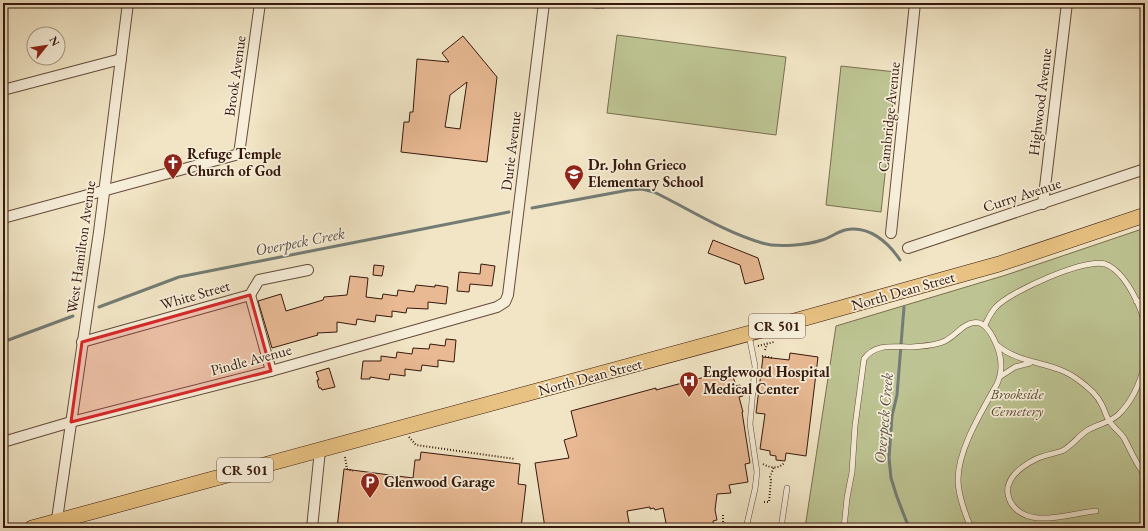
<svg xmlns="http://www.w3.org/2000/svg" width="1148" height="531" viewBox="0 0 1148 531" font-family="'EB Garamond',serif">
	<rect width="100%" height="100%" fill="#f1e5c5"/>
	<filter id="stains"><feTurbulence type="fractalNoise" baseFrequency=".005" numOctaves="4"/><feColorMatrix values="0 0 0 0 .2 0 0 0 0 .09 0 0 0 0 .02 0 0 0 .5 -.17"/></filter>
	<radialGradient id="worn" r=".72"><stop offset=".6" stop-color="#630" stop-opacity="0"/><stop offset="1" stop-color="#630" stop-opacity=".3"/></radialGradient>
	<g fill="#bdc392" stroke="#7a6e50">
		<path d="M 617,35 L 786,57 L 776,135 L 607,113 Z"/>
		<path d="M 841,66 L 896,72 L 881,212 L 826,205 Z"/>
		<path d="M 1145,228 L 1145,528 L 805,528 L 836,326 L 1006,275 Z"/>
	</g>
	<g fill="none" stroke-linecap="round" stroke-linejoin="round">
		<g stroke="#737c75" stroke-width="3">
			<path d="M 532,208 L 629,190 L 642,189 L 654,192 C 689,209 724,232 762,243 C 777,248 807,245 822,240 C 830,238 837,232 845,230 C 869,225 888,242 900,260"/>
			<path d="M 99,307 L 179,277 L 509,212"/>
			<path d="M 904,307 L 897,395 L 892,416 L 889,458 L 891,478 L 897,497 L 909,528"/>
			<path d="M 3,342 L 73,316"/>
		</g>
	</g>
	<g fill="#e8b993" stroke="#36180d" fill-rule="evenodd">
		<path d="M 463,36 L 497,77 L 487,162 L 401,152 L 404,122 L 409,122 L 410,112 L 413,112 L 417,59 L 449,62 L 442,53 ZM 467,82 L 460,129 L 445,127 L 450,95 Z"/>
		<path d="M 713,240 L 758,258 L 764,279 L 745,284 L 740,265 L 708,253 Z"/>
		<path d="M 481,264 L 495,266 L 492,286 L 470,284 L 469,292 L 457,291 L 459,272 L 480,274 Z"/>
		<path d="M 374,265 L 384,266 L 382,276 L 373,275 Z"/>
		<path d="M 350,276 L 368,278 L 366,297 L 382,299 L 383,294 L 397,296 L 398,290 L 414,292 L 416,285 L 435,287 L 435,285 L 448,287 L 446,304 L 428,302 L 428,309 L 407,308 L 406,313 L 392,311 L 392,317 L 376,315 L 375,322 L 357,319 L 356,325 L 337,322 L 337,332 L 317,333 L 318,335 L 272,348 L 258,301 L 281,294 L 286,311 L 323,300 L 324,297 L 347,295 Z"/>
		<path d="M 446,339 L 456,340 L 454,362 L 438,360 L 438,367 L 422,365 L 421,371 L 405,369 L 405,376 L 390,374 L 389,380 L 370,377 L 370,379 L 361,379 L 363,361 L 381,361 L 381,356 L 396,358 L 397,352 L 412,354 L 413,348 L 429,349 L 430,344 L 445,346 Z"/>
		<path d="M 790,353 L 818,357 L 806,456 L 786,453 L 785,461 L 776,460 L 776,456 L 770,455 L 770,451 L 760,449 L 765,414 L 756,413 L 763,357 L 789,360 Z"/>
		<path d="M 329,368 L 335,387 L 322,390 L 321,388 L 319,388 L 317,380 L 319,380 L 316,372 Z"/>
		<path d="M 731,370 L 736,386 L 740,385 L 743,396 L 739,397 L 743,412 L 742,412 L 750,463 L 745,464 L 748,482 L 729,485 L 731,493 L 717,494 L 715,510 L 717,520 L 713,521 L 714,528 L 667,528 L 663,508 L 655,510 L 654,508 L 650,509 L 650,507 L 627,511 L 630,528 L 545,528 L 535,463 L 569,458 L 564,440 L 577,436 L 571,411 L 656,388 L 656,390 Z"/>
		<path d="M 421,452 L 520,464 L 518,484 L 526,485 L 521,528 L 337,528 L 344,469 L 413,478 L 415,460 L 420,460 Z"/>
	</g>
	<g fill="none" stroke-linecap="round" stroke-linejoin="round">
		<defs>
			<g id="service">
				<path d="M 572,3 L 601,6 L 612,3"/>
				<path d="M 1136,301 L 1145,302"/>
				<path d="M 985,325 C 988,319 991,312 996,307 C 1011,291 1085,258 1105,264 C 1125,271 1144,310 1145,329"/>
				<path d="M 997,345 C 1020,365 1053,361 1077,379 C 1087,386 1097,394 1102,405 C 1105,411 1106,417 1110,422 C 1114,428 1120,432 1124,438 C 1131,451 1136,464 1145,475"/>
				<path d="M 1001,376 L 1015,367 L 1030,363"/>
				<path d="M 1096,511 C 1069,513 1026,531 1010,501 C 1001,481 1020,467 1036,459 C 1044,455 1053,454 1062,451 C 1072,446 1078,436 1088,430 C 1098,424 1109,423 1118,415 C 1133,401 1140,383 1145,364"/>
				<path d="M 746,528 L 755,489 L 757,472 L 750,424 L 755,366 L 749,335"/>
				<path d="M 781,528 L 787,488"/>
				<path d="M 844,528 L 847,498 L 852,472 L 855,426 L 864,359 C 875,343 894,347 912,347 C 922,346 935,346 945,341 C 951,338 956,333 962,328 C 981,314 990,329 997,346 C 1002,359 1003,371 997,384 C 982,411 958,449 958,480 C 958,494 966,516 971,528"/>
			</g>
			<g id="minor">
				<path d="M 3,90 L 121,59"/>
				<path d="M 1043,204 L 1067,3"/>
				<path d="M 3,218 L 239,154 L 260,3"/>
				<path d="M 891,233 L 915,3"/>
				<path d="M 908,248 L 1145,169"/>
				<path d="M 250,295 L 271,371"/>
				<path d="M 82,342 L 250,295 L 259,280 L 308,270"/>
				<path d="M 3,442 L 71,422 L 271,371 L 497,307 L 505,302 L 508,295 L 544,3"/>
				<path d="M 56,526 L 99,232 L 128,3"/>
				<path d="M 312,528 L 320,450"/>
			</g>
			<path id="primary" d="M 32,528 L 780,325 L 999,264 L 1145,215"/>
		</defs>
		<use href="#service" stroke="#654b3b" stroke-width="6"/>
		<use href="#minor" stroke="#654b3b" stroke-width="12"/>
		<use href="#primary" stroke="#36180d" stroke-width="16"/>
		<g stroke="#36180d" stroke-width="2" stroke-dasharray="1 2" stroke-linecap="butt">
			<path d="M 758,346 L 774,342"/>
			<path d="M 765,350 L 767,344"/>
			<path d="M 762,356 L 773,358"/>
			<path d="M 409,437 L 416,445 L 515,459"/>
			<path d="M 345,457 L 347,469 L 353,471"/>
			<path d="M 763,464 C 770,468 779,469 784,463"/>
			<path d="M 764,502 L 769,502 L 771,480 L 770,477 L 774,467"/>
			<path d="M 723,515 L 723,523 L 733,525 L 736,528"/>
		</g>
		<use href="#service" stroke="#f6eed9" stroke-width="5"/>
		<use href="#minor" stroke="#f6eed9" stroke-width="10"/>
		<use href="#primary" stroke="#e8c282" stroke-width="15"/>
	</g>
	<path fill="#d62828" fill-opacity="0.2" stroke="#d62828" stroke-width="3" stroke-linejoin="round" d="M 250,295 L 271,371 L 71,422 L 82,342 Z"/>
	<defs>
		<symbol id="church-pin" viewBox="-11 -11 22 30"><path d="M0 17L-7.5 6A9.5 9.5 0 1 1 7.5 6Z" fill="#8f2418" stroke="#f6eed9"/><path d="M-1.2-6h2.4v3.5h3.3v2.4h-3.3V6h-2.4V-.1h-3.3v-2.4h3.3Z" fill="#fff"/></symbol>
		<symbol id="school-pin" viewBox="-11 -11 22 30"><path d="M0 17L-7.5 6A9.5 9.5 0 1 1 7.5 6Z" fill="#8f2418" stroke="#f6eed9"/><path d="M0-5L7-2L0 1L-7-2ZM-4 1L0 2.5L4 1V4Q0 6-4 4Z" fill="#fff"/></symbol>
		<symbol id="hospital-pin" viewBox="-11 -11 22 30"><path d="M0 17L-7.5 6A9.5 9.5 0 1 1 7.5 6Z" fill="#8f2418" stroke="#f6eed9"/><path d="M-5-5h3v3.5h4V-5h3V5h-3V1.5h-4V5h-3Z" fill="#fff"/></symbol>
		<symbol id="parking-pin" viewBox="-11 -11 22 30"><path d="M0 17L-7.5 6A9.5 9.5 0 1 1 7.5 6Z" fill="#8f2418" stroke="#f6eed9"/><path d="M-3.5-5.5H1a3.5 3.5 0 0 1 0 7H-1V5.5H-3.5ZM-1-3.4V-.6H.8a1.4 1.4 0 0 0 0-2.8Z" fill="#fff"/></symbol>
	</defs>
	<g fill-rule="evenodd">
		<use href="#church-pin" x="162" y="152" width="22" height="30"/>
		<use href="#school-pin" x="563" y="163" width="22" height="30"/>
		<use href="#hospital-pin" x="678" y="370" width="22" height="30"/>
		<use href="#parking-pin" x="359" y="471" width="22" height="30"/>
	</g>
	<g text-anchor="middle" stroke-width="3.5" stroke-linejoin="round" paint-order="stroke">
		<g fill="#f6eed9" stroke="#70584a" stroke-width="1">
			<rect x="749" y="314" width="56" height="24" rx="3"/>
			<rect x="217" y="458" width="56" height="24" rx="3"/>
		</g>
		<g font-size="14" font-weight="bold" fill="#36180d">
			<text x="777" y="331">CR 501</text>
			<text x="245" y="475">CR 501</text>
		</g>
		<g font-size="15" fill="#36180d" stroke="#f6eed9">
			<text transform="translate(235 76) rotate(-82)" y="5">Brook Avenue</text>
			<text transform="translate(1040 102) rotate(-83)" y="5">Highwood Avenue</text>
			<text transform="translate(889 117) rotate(-84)" y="5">Cambridge Avenue</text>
			<text transform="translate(511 151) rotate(-83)" y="5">Durie Avenue</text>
			<text transform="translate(1022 195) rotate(-18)" y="5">Curry Avenue</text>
			<text transform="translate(81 247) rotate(-82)" y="5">West Hamilton Avenue</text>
			<text transform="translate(903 291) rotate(-16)" y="5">North Dean Street</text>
			<text transform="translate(195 295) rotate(-16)" y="5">White Street</text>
			<text transform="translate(251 360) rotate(-15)" y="5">Pindle Avenue</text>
			<text transform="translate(590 377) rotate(-15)" y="5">North Dean Street</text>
		</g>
		<g font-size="15" font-weight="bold" fill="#36180d" stroke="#f6eed9" text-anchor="start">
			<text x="187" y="159">Refuge Temple<tspan x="187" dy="17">Church of God</tspan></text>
			<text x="588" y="170">Dr. John Grieco<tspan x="588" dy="17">Elementary School</tspan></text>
			<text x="703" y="377">Englewood Hospital<tspan x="703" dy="17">Medical Center</tspan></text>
			<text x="384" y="487">Glenwood Garage</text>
		</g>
		<g font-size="15" font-style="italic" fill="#5e4b35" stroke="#f6eed9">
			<text x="1017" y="399">Brookside<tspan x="1017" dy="17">Cemetery</tspan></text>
		</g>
		<g font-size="16" font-style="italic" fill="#5a524a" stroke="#f6eed9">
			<text transform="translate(300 241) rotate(-11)" y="6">Overpeck Creek</text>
			<text transform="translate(883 418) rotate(-85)" y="6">Overpeck Creek</text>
		</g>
	</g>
	<rect width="1148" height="531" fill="none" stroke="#f1e5c5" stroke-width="16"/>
	<rect x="4" y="4" width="1140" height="523" fill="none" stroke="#36180d" stroke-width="2"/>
	<rect x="8" y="8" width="1132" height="515" fill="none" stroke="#36180d"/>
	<g transform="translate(46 46) rotate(60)"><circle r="19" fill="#f6eed9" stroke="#a99887"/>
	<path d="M0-3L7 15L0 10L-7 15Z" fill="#8f2418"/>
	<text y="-6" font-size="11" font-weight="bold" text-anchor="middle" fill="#36180d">N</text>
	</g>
	<rect width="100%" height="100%" filter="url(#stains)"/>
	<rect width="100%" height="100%" fill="url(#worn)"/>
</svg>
